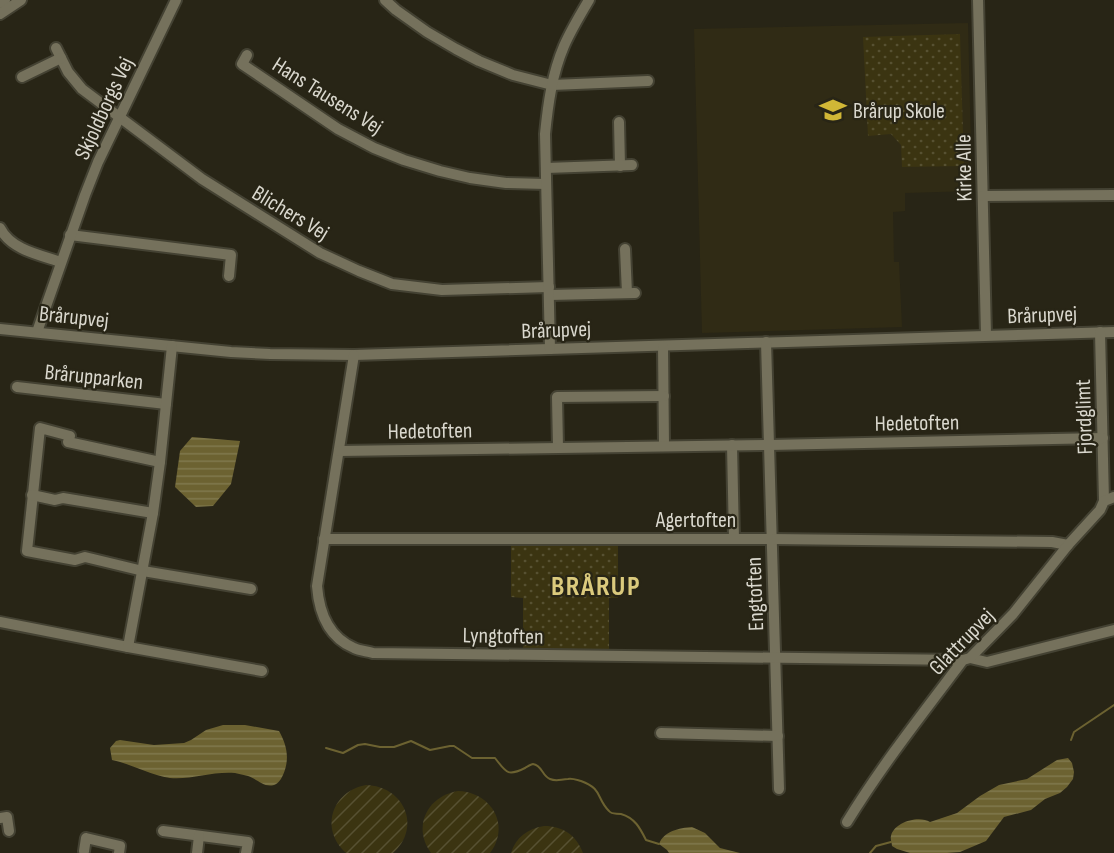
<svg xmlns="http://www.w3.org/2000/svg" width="1114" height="853" viewBox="0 0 1114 853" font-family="'Sofia Sans Condensed',sans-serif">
	<defs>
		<pattern id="grass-dots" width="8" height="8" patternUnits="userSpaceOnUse" patternTransform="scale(1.5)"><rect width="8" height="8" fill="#3b3411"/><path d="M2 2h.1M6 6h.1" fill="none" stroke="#575132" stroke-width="1.8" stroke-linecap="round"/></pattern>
		<pattern id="garden-furrows" width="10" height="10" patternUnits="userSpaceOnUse" patternTransform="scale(1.5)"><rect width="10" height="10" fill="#3b3411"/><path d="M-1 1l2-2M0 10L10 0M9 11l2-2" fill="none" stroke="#575132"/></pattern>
		<pattern id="water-rules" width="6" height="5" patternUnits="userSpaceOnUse" patternTransform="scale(1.5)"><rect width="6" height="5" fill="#6c6231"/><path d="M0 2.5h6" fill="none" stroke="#80784e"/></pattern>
	</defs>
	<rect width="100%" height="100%" fill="#282516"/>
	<path fill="#302b15" d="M 968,23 L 972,191 L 905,193 L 905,211 L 893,212 L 894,262 L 899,262 L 902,327 L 702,333 L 694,29 Z"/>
	<g fill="url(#grass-dots)">
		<path d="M 960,34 L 964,166 L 902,167 L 901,145 L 891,134 L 868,136 L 863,37 Z"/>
		<path d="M 511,544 L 618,545 L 618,598 L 609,598 L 609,650 L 523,649 L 523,598 L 511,597 Z"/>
	</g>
	<g fill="url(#garden-furrows)">
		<path d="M 366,785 C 404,786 422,827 393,853 L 346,853 C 319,829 332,791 366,785 Z"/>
		<path d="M 458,791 C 491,792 511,825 490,853 L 431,853 C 412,827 427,796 458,791 Z"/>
		<path d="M 544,826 C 563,826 576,835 583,853 L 511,853 C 516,837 527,829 544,826 Z"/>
	</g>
	<g fill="url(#water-rules)">
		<path d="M 192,437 L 240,441 L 231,484 L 213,506 L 196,507 L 175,487 L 180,451 Z"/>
		<path d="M 223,725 L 245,725 L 279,731 C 287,745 290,759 283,775 C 281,779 279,783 274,785 C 264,788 257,779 248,776 C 244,775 239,774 235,773 C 213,771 191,780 170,778 C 149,775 132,764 112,760 L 110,748 L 116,741 L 120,740 L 154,745 L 184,743 L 191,740 L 206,730 Z"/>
		<path d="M 1068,758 L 1072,763 L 1074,772 L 1073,779 L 1067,787 L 1060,793 L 1045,799 L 1031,810 L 1004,817 L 986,841 L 960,852 L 947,853 L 910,853 L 897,849 L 892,846 C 892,844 890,838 891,836 C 894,822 919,815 930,822 L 957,813 L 980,796 L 999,785 L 1027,779 L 1057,760 Z"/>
		<path d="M 692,827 L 705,833 L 720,848 L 740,853 L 669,853 L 667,850 L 659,844 C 664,831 679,828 692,827 Z"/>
	</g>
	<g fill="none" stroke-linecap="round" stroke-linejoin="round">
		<g stroke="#6c6231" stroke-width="2">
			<path d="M 1071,740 L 1074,732 L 1114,705"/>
			<path d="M 326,748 L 343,753 L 358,745 L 365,744 L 380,747 L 394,747 L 411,741 L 430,750 L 450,746 L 454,746 L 472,758 L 495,758 C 506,772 507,777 525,768 C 527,767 531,764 533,764 C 542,765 542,776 550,779 C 557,782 561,779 568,779 C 572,778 577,780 581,781 C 603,789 596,798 609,811 C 612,815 616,813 621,814 C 635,818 640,828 646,840 L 659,844"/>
			<path d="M 870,853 L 876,846 L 891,842"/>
		</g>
		<defs>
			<g id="minor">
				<path d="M 385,0 L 396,10 L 427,32 L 456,49 L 479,61 L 513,75 L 552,85 L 648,81"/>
				<path d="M 978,0 L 986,335"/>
				<path d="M 0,3 L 5,0"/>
				<path d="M 0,14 L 21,0"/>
				<path d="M 56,48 L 68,72 L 82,89 L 202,179 L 320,253 L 359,271 L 392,284 L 442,290 L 549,287"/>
				<path d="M 247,55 L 242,64 L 338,129 L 374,148 L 404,160 L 440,171 L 470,178 L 506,183 L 546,184"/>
				<path d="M 22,77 L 61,58"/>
				<path d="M 619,122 L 620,166"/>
				<path d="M 546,168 L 632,165"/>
				<path d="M 983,196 L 1114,195"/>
				<path d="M 0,228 C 11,250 40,255 61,262"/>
				<path d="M 70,235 L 231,255 L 229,276"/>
				<path d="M 625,249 L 627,293"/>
				<path d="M 550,295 L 635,293"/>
				<path d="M 0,329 L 231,352 L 270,354 L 354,355 L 1114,332"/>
				<path d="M 37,332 L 85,195 L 98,162 L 176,0"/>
				<path d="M 1100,332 L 1104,501"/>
				<path d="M 766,342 L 779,789"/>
				<path d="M 663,346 L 664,445"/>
				<path d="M 550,349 L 545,134 C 548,104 552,74 564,46 C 571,30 580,15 589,0"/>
				<path d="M 354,355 L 317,586 C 319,612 328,637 354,648 C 360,651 367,651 373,653 L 963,660"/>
				<path d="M 17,387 L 166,404"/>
				<path d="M 732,445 L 734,539"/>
				<path d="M 558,447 L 557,397 L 664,396"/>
				<path d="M 339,451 L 770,445 L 1103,438"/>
				<path d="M 160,462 L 68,442 L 70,436 L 40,428 L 27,551 L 75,560 L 85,557 L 143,571 L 251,589"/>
				<path d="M 32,495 L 55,500 L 63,498 L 153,513"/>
				<path d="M 324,539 L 772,539 L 1052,542 L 1068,545"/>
				<path d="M 0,622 L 128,647 L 262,671"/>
				<path d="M 128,647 L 153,513 L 160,462 L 172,346"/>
				<path d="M 970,658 L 987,662 L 1114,630"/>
				<path d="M 661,733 L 778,736"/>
				<path d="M 0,818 L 7,817 L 9,831"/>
				<path d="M 847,822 C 882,765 923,713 963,660 L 970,658 L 1013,614 L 1068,545 L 1100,510 L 1104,501 L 1114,497"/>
				<path d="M 163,831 L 248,842 L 246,853"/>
				<path d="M 84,851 L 86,838 L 120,846 L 119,853"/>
				<path d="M 197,853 L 199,836"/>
			</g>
		</defs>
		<use href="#minor" stroke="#444233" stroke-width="14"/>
		<use href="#minor" stroke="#75715c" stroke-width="10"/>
	</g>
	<defs>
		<symbol id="school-bare" viewBox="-9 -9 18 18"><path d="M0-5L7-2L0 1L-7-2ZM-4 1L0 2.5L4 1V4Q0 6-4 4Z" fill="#d1b736" stroke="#282516" stroke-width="2.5" paint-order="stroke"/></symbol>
	</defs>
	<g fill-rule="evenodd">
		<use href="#school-bare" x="814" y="91" width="38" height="38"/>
	</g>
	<g text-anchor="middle" stroke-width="4.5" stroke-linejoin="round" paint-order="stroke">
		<g font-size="22" fill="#dad8ce" stroke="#282516">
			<text transform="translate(328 95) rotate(32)" y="8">Hans Tausens Vej</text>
			<text transform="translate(103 108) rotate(-65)" y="8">Skjoldborgs Vej</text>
			<text transform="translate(963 168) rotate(-91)" y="8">Kirke Alle</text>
			<text transform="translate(291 212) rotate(31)" y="8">Blichers Vej</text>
			<text transform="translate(1042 314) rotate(-2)" y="8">Brårupvej</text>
			<text transform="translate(74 316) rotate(6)" y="8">Brårupvej</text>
			<text transform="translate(556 329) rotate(-2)" y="8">Brårupvej</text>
			<text transform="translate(94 376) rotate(6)" y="8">Brårupparken</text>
			<text transform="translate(1083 417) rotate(-92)" y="8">Fjordglimt</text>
			<text transform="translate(917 422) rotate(-1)" y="8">Hedetoften</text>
			<text transform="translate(430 430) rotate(-1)" y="8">Hedetoften</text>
			<text x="696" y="527">Agertoften</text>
			<text transform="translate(754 594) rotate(-92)" y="8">Engtoften</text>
			<text transform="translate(503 635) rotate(1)" y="8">Lyngtoften</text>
			<text transform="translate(961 641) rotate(-46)" y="8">Glattrupvej</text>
		</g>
		<g font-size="22" fill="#dad8ce" stroke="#282516" text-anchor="start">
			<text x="853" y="118">Brårup Skole</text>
		</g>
		<g font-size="28" font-weight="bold" letter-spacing="1.5" fill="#dbca7d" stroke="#282516">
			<text x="596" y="595">BRÅRUP</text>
		</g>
	</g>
</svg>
